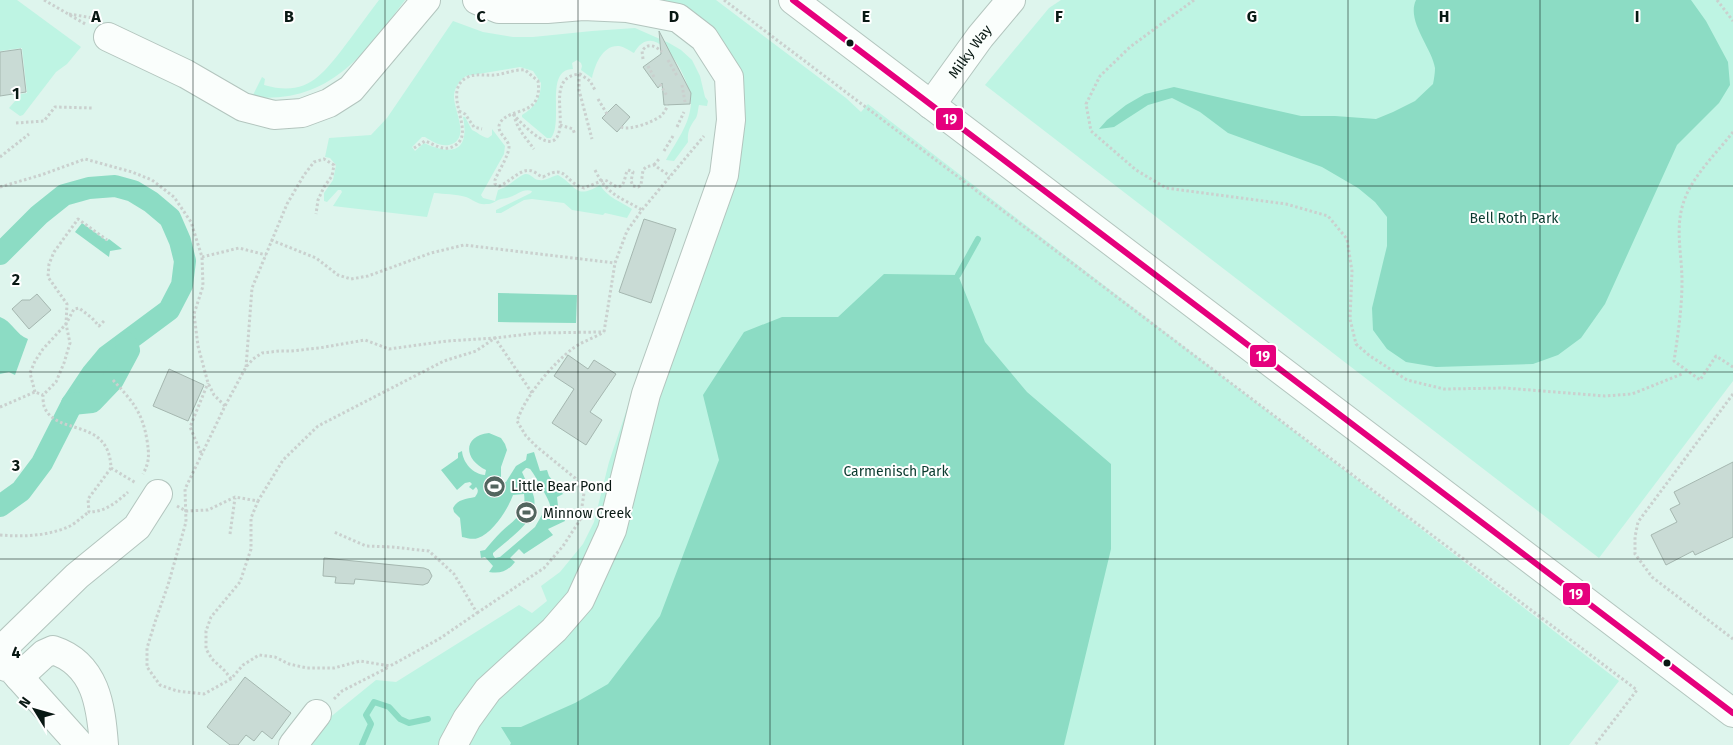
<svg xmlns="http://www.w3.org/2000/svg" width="1733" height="745" viewBox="0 0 1733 745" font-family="'Fira Sans',sans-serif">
	<rect width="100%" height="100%" fill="#def5ed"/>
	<g fill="#bef4e3">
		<path d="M 0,0 L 17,0 L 81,47 L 67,64 L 56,72 L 23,115 L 20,116 L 9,108 L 16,100 L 15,95 L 27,93 L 22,48 L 0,51 Z"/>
		<path d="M 379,0 L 405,0 C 363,56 329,104 252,97 L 262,77 L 265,79 L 264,85 C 305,97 321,77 344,47 C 356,31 367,16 379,0 Z"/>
		<path d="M 657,0 L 716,0 L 846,98 L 861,112 L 868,104 L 1619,681 L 1569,745 L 309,745 L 328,719 L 376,680 L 396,682 L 519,605 L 532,613 L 547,601 L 541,586 L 560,572 L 583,544 L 594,522 L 609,462 L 651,338 L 726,200 L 739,91 Z"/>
		<path d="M 1061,0 L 1733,0 L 1733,381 L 1599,558 L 985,85 L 1049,8 Z"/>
		<path d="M 453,21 L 483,32 L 513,37 L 533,37 L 592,31 L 635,28 L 669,43 L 681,50 L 692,60 L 700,76 L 705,97 L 708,101 L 707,106 L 699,105 C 698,108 698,114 696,118 C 690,126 687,132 688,142 L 674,161 L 666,160 C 676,142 690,124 691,103 C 692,81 656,13 634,53 C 630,51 625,47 619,46 C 602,45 595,65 592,78 L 581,70 L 582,66 L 581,63 L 577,60 L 572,63 L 573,69 C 544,69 564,122 551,138 L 547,138 L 522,117 L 522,115 C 535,107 541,98 541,83 L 533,71 L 520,67 L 466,76 C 459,81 455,87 454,95 C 453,109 469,134 454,143 C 444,149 433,142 425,137 L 422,137 L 412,147 L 415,151 L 424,143 C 452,156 470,152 463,117 L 465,117 L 472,130 C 478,132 481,137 488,138 L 492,135 L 492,129 L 505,146 L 504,154 L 481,195 L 483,198 L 495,201 L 498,190 C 509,187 518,176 525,174 C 531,173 534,180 539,180 C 546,181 552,176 558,175 C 577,186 575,200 600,185 C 608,198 620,201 632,209 L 627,218 L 605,213 L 603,215 L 572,210 L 564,203 L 532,199 L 524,200 L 501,213 L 496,213 L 496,210 L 531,193 L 532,191 C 523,188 517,195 510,197 C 506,199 502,198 498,200 C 494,202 492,204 487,204 C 477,205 474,200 466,197 C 455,194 445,194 434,193 L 427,217 L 333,206 L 342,192 L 341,190 L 338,190 L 327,202 L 324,201 L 324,193 L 333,180 L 336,165 L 330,158 L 325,157 L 329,138 L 371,135 L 387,118 Z"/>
	</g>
	<g fill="#8cdcc4" fill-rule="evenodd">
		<path d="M 1416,0 L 1691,0 L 1706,21 L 1728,62 L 1730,85 L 1719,103 L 1677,145 L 1605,304 L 1581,338 L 1558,355 L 1533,364 L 1436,367 L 1406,362 L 1387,349 L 1373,330 L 1372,308 L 1387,246 L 1387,217 L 1375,202 L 1358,188 L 1322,167 L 1228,133 L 1200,112 L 1172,98 L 1148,105 L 1114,127 L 1099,129 L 1107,120 L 1126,105 L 1145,94 L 1174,87 L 1301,116 L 1335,116 L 1376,119 L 1393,112 L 1415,101 L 1433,84 C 1434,79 1435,73 1435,68 C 1432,48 1406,21 1416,0 Z"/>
		<path d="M 82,223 L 107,241 L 109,239 L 122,249 L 110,251 L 109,257 L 75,232 Z"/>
		<path d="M 884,274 L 958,275 L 985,342 L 1027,392 L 1111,464 L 1111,549 L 1064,745 L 510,745 L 511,743 L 501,727 L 521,727 L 575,703 L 608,684 L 660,616 L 719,460 L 703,395 L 744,332 L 782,317 L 838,317 Z"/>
		<path d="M 498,293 L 577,295 L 576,323 L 498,322 Z"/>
		<path d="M 0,317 C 12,321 16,335 28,339 L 15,375 L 9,372 L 0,374 Z"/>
		<path d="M 489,433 L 501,438 L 505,444 L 507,450 L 501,467 L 501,483 L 506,482 L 516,466 L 526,460 L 527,454 L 534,452 L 540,471 L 547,470 L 549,476 L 563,494 L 557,497 L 558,506 L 557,516 L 563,515 L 565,521 L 548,529 L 553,535 L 524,554 L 519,549 L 510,558 L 515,562 C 508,571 501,574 489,572 L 493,566 L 485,557 L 481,558 L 480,551 L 485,550 C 490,544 495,538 501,532 C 514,520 527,513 524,494 L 513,495 C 508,509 493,533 478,538 C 473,540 467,538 462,537 L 460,518 L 454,512 L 453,508 C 458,499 466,499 475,497 C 478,493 479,490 476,487 L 473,490 L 469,487 L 472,484 L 470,482 L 465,483 L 457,490 L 441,470 L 458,458 L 458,453 L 462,451 C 463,463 473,474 485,475 L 486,470 C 464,460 462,436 489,433 ZM 526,468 C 527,468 528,468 530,469 C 533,472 550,501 550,505 C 551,511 549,516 546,520 L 545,520 L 547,514 L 543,513 L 535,527 L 500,557 L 495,558 L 493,555 L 493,553 C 509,538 542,519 533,494 C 530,486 525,480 522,472 Z"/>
	</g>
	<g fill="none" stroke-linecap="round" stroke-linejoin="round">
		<g stroke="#8cdcc4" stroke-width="6">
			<path d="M 958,275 L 978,239"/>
			<path d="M 362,745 L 371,724 L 366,715 L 374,702 L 389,707 L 400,719 L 409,723 L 428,719"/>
		</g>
		<g stroke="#8cdcc4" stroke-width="22">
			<path d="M 0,254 L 39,215 L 64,195 L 89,188 L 115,186 L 133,191 L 151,202 L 170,218 L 180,241 L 185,261 L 182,285 L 169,310 L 107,356 L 92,374 L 72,404 L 42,463 L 21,491 L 0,506"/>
			<path d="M 72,404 L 92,402 L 113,380 L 129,350 L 126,343"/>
		</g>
	</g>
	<g fill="#c9dbd5" stroke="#a5b7b0">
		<path d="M 659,31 L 691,93 L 690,104 L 664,105 L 662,83 L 658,88 L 643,67 L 661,54 Z"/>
		<path d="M 21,49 L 26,92 L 0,96 L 0,52 Z"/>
		<path d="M 616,104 L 630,117 L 617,132 L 602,118 Z"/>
		<path d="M 644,219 L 676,229 L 651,303 L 619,292 Z"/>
		<path d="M 37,294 L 51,310 L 29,329 L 12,309 L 22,300 L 30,300 Z"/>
		<path d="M 568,355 L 588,369 L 594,360 L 616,374 L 590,412 L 602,420 L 586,445 L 552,423 L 574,389 L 554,376 Z"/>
		<path d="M 169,369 L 204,385 L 188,421 L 153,406 Z"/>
		<path d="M 1733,462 L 1733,537 L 1695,555 L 1693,551 L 1666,565 L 1651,535 L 1677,522 L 1670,509 L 1680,504 L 1674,492 Z"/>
		<path d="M 324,558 L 424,568 L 429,570 L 432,576 L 428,583 L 423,585 L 355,579 L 354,584 L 335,583 L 336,577 L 323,576 Z"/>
		<path d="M 245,677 L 291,713 L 272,739 L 262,731 L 254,741 L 246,735 L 238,745 L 230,745 L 207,727 Z"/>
	</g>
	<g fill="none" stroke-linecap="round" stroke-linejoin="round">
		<defs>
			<g id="minor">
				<path d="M 108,37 L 186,74 L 243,107 L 274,115 L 302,113 L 329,103 L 351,89 L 426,0"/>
				<path id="s1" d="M 931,105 L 980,37 L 1011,0"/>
				<path d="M 0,651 L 77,576 L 137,527 L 158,494"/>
				<path d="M 6,667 L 10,667 L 19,677 L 80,745"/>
				<path d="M 19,677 L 44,654 L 53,650 C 96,664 101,706 104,745"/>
				<path d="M 293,745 L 317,714"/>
				<path d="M 453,745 L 467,719 L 488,690 L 554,630 L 580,600 L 612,530 L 646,394 L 724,175 L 731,120 L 729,77 L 704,38 L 678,18 L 627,8 L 583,6 L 547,9 L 499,9 L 477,0"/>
			</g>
			<path id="major" d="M 793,0 L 1733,713"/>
		</defs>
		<use href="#minor" stroke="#b3c5be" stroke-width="30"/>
		<use href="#major" stroke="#b3c5be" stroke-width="30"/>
		<g stroke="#cad0ce" stroke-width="3" stroke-dasharray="2.5 2.5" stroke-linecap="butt">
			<path d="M 44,0 L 87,25"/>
			<path d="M 724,0 L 1637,690 L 1595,745"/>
			<path d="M 1194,0 L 1130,47 L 1100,76 L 1086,104 L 1091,131 L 1136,170 L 1166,188 L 1286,204 L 1328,216 L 1347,239 L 1352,271 L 1350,319 L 1356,344 L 1370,356 L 1407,380 L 1444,389 L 1505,388 L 1605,396 L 1632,394 L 1682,374"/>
			<path d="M 1717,0 L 1733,21"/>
			<path d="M 69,14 L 93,18"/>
			<path d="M 643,59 L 642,51 C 648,42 656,46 662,52"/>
			<path d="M 668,60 L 677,76"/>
			<path d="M 648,66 L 654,77"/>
			<path d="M 579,74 L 579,90 L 592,139"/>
			<path d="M 660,84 L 667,96"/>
			<path d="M 682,85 L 685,102"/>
			<path d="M 598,99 L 607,114"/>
			<path d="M 459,111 L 465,114 L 474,127 L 482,129"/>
			<path d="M 513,114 C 523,125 557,162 560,126 C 562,107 551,76 580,74 L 590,81 L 595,90"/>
			<path d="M 514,114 C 516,128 526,138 534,149"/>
			<path d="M 16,123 L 44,121 L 55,107 L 93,108"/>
			<path d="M 560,125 L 573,129 L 575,135"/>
			<path d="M 621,127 C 629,131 653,122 661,116 C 664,113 666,109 668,105"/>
			<path d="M 677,127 L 684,112"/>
			<path d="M 1733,132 C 1716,154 1691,177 1683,204 C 1675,230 1682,255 1682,281 C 1682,308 1678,334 1674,361 L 1700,380 L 1716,356 L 1733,367"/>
			<path d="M 414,148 L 425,141 C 431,143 437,147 443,148 C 448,149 453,147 457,144 C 475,130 440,90 468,77 C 476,73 486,76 495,75 C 505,74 515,69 525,70 L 538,81 C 543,118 510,106 500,123 C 495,132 509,139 509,147 C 509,155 498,172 495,180 L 495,184 L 499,186 C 509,183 521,167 532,171 C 536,172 539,176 543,177 C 568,163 564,183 584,188 L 604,180 C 609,181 611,184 615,186 C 626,190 624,174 628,170 L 633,172 L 631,181 L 633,186 L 638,187 L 641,185 L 643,170 L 646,167 L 654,165 L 670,176"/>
			<path d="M 664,151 L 673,136"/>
			<path d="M 0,157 L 29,134"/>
			<path d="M 654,165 L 659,159"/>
			<path d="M 595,170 C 607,195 620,197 642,210"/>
			<path d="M 0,187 L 41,175 L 85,159 L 132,172 L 152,180 L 174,197 L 191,222 L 202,257 L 203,286 L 194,314 L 198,346 L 208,383 L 214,395 L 225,406"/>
			<path d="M 271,240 L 316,258 L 338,275 L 351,279 L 368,276 L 431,253 L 464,245 L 615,263"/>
			<path d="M 202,257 L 239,248 L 266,255"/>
			<path d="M 104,321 L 99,326 L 92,318 L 79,308 L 74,309 L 66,324 L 70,343 L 64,363 L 56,382 L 43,395 C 43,398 43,403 44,406 C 55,437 109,416 111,468 L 136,483"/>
			<path d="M 604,332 L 615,263 L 627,231 L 642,210 L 704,136"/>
			<path d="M 246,367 L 252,288 L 287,204 L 304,175 L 314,162 L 324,159 L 334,165 L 332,176 L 324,187 L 318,200 L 316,214"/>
			<path d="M 113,380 C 132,401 142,411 147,440 C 149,454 150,461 143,474"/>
			<path d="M 35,392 L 30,373 L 35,361 L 43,349 L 66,324 L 67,304 L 48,277 L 49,264 L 54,252 L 78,219 L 107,240"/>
			<path d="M 532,393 L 495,338 L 537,333 L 601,332"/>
			<path d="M 1733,394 L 1638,522 L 1635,537 L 1635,554 L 1652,577 L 1733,639"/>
			<path d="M 0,407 L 35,392 L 43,395"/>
			<path d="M 201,453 L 190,427 L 208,383"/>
			<path d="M 111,468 L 88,499 L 89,512 C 105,512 117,502 128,492"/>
			<path d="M 177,506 L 186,511 L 208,510 L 235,497 L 258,501 L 283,460 L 318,426 L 444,361 L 476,351 L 495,338 L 447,341 L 389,349 L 365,340 L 319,348 L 291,351 L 279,351 L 262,353 L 253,359 L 246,367 L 225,406 L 185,489 L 186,522 L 168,585 L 156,619 L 147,648 L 147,667 L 160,685 L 177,691 L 204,694 L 231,679 L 243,665 L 259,655 L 275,657 L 289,664 L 307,668 L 334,668 L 360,661 L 390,666 L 439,639 L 477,613 L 454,574 L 429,551 L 392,547 L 366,546 L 334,532"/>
			<path d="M 230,534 L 235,498"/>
			<path d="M 0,535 C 24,537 48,536 70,526 C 76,523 83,516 89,512"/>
			<path d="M 477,613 L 544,568 L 563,546 L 580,520 L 584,493 L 575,478 L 537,447 L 526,436 L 517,421 C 526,395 551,366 572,349 C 581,342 594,338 604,332"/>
			<path d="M 231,679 L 225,671 L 212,659 L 206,649 L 206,631 L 211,617 L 240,582 L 251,549 L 251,518 L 258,501"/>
			<path d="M 334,699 L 342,691 L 389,667"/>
		</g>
		<use href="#minor" stroke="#fafefc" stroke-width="28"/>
		<use href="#major" stroke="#fafefc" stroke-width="28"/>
		<defs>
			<path id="bus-1" d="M 793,0 L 1733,713"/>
		</defs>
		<use href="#bus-1" stroke="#fff" stroke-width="10"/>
		<use href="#bus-1" stroke="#e5007d" stroke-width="6"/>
	</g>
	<path fill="none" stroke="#081813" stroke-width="1" stroke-opacity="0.55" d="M 193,0 L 193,745M 385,0 L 385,745M 578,0 L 578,745M 770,0 L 770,745M 963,0 L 963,745M 1155,0 L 1155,745M 1348,0 L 1348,745M 1540,0 L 1540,745M 0,186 L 1733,186M 0,372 L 1733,372M 0,559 L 1733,559"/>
	<defs>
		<symbol id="stadium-disc" viewBox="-11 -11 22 22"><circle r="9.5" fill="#53655f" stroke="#fff"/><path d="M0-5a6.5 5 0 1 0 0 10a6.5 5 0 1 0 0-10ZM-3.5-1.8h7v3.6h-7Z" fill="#fff"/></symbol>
	</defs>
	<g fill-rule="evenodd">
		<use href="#stadium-disc" x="482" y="474" width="25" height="25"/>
		<use href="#stadium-disc" x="514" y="500" width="25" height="25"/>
	</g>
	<g fill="#081813" stroke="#fff" stroke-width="2">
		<circle cx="850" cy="43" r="4.5"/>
		<circle cx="1667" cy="663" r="4.5"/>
	</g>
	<g text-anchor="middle" stroke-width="4" stroke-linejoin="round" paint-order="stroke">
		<g font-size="14" fill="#081813" stroke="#fff">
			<text dy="5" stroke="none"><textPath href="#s1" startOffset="66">Milky Way</textPath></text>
		</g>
		<g font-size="14" fill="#093a2e" stroke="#fff">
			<text x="1514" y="223">Bell Roth Park</text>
			<text x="896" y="476">Carmenisch Park</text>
		</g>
		<g font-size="14" fill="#081813" stroke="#fff" text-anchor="start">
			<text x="511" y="491">Little Bear Pond</text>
			<text x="543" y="518">Minnow Creek</text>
		</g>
	</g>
	<g font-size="16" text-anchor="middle" font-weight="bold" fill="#081813" stroke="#fff" stroke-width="4" stroke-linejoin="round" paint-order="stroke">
		<text x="96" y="22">A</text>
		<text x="289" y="22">B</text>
		<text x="481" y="22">C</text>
		<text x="674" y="22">D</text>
		<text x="866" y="22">E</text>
		<text x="1059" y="22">F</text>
		<text x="1252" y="22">G</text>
		<text x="1444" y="22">H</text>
		<text x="1637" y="22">I</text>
		<text x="16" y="99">1</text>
		<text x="16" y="285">2</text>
		<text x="16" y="471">3</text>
		<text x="16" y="658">4</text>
	</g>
	<g stroke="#fff" stroke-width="2">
		<rect x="935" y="107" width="29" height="24" rx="5" fill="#e5007d"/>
		<rect x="1249" y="344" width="28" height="24" rx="5" fill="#e5007d"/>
		<rect x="1562" y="582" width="29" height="24" rx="5" fill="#e5007d"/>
	</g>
	<g font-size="14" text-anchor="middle" font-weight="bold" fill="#fff">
		<text x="950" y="124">19</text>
		<text x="1263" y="361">19</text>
		<text x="1576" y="599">19</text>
	</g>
	<g transform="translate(35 710) rotate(307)" stroke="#ffffff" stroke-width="4" paint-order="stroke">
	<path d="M0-4L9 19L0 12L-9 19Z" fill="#081813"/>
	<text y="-8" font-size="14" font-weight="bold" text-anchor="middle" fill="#081813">N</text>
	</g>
</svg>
